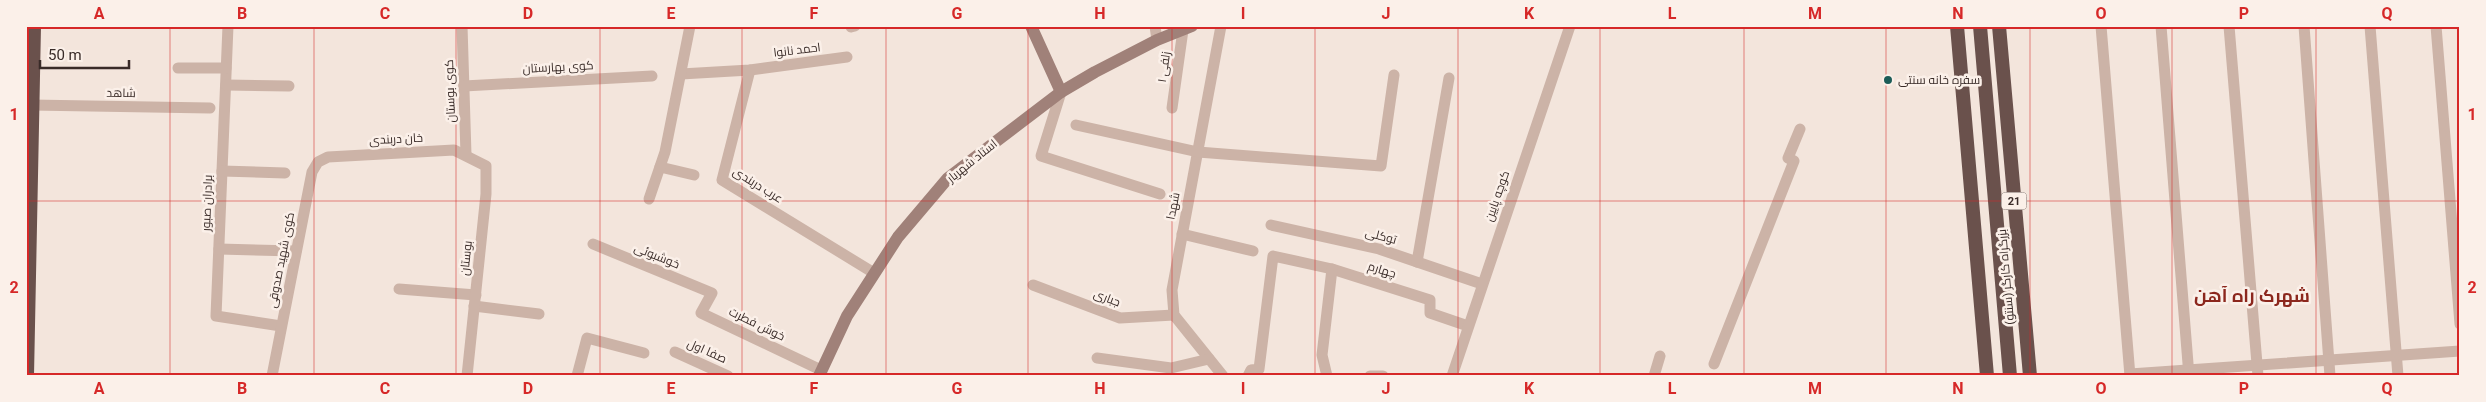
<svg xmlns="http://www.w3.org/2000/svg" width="2486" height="402" viewBox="0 0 2486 402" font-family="Roboto,Cairo,sans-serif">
	<rect width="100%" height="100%" fill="#f3e5dc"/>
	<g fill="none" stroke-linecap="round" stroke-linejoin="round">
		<g stroke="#ccb3a7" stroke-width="11">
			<path d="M 228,26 L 216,316 L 281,326"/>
			<path d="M 462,26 L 466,155"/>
			<path d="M 1155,26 L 1157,40"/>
			<path d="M 1221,26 L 1172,290 L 1174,315 L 1223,376"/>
			<path d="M 2101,26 L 2130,376"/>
			<path d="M 2161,26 L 2189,376"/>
			<path d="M 2229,26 L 2258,376"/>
			<path d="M 2304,26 L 2330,376"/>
			<path d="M 2370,26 L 2398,376"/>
			<path d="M 2436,26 L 2460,324"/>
			<path d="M 851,27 L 855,26"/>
			<path d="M 178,68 L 226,68"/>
			<path d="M 750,70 L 722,180 L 874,273"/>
			<path d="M 681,74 L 750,70 L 847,57"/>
			<path d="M 226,85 L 289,86"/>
			<path d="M 464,86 L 652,76"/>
			<path d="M 1061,92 L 1041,156 L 1160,194"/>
			<path d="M 31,105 L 210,108"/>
			<path d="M 1172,108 L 1183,30"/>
			<path d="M 1076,125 L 1198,152 L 1381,166 L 1394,75"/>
			<path d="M 660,167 L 694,175"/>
			<path d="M 222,171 L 285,173"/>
			<path d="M 649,199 L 665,152 L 690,26"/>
			<path d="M 1271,225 L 1379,249 L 1482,284"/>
			<path d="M 1182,234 L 1253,251"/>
			<path d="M 593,244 L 712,293 L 701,313 L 821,370"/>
			<path d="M 219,249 L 296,251"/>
			<path d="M 1417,262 L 1449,78"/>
			<path d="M 1033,285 L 1120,318 L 1174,315"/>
			<path d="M 399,289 L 476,295"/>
			<path d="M 474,306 L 539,314"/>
			<path d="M 675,352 L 728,376"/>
			<path d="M 1097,358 L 1171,368 L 1209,359"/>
			<path d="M 1714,364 L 1794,161 L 1788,158 L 1800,129"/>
			<path d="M 2130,374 L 2460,351"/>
			<path d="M 272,376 L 312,172 L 318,162 L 328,157 L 454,150 L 486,166 L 486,194 L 467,376"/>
			<path d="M 577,376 L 587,338 L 644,353"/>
			<path d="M 1248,376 L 1251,370 L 1259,369 L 1273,256 L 1332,269 L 1430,300 L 1430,313 L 1468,326"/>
			<path d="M 1327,376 L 1322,355 L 1332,269"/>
			<path d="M 1370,376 L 1383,376"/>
			<path d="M 1452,376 L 1570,26"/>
			<path d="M 1654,376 L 1660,356"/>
		</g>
		<g stroke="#a08179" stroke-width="12">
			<path d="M 1031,26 L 1061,92"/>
			<path d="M 819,376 L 847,316 L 898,237 L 948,178 L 1061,92 L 1095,72 L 1157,40 L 1192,26"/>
		</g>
		<g stroke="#6a514c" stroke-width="14">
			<path d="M 1957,26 L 1987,376"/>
			<path d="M 1980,26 L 2010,376"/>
			<path d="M 1999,26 L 2030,376"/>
			<path d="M 27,376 L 34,26"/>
		</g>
	</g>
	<path fill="none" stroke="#d62828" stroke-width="1" stroke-opacity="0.55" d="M 170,26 L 170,376M 314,26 L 314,376M 456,26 L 456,376M 600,26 L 600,376M 742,26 L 742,376M 886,26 L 886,376M 1028,26 L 1028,376M 1172,26 L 1172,376M 1315,26 L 1315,376M 1458,26 L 1458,376M 1600,26 L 1600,376M 1744,26 L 1744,376M 1886,26 L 1886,376M 2030,26 L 2030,376M 2172,26 L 2172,376M 2316,26 L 2316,376M 26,201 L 2460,201"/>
	<circle fill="#1b5c57" stroke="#fbf0e9" stroke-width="2" cx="1888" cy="80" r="5"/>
	<g text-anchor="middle" stroke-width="5" stroke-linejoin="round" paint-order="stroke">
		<rect fill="#fbf0e9" stroke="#736662" stroke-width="1" x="2001.5" y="192.5" width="25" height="17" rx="4"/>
		<g font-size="11" font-weight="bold" fill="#392b28">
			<text x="2014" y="205">21</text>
		</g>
		<g font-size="12" fill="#392b28" stroke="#fbf0e9">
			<text transform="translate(797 50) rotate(-7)" y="4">احمد نانوا</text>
			<text transform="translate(558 67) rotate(-3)" y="4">کوی بهارستان</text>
			<text transform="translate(1164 67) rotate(-82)" y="4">زلفی ۱</text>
			<text transform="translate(450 91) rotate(-92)" y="4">کوی بوستان</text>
			<text transform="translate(121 93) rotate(1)" y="4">شاهد</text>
			<text transform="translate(396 139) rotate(-3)" y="4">خان دربندی</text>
			<text transform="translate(972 161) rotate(-39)" y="4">استاد شهریار</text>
			<text transform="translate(758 185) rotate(32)" y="4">عرب دربندی</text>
			<text transform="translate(1497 196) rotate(-71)" y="4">کوچه پایین</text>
			<text transform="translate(207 203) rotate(-88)" y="4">برادران صبور</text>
			<text transform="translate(1173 206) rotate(-79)" y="4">شهدا</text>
			<text transform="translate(1381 236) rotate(15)" y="4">توکلی</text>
			<text transform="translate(657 256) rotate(22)" y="4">خوشبوئی</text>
			<text transform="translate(466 258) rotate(-84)" y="4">بوستان</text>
			<text transform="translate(281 260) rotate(-79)" y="4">کوی شهید صدوقی</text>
			<text transform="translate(1382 270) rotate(17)" y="4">چهارم</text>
			<text transform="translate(2006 277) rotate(-95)" y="4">بزرگراه کارگر (سنتو)</text>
			<text transform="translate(1107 298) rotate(21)" y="4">جباری</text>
			<text transform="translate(757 324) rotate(26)" y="4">خوش فطرت</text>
			<text transform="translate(707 351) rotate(24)" y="4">صفا اول</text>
		</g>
		<g font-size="12" fill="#392b28" stroke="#fbf0e9" text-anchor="start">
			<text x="1898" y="84">سفره خانه سنتی</text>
		</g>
		<g font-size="18" font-weight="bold" fill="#8c271d" stroke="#fbf0e9">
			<text x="2252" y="302">شهرک راه آهن</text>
		</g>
	</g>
	<rect width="2486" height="402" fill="none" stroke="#fbf0e9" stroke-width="55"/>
	<path d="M40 60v8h89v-8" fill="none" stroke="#392b28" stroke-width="2.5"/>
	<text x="48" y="60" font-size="15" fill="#392b28" stroke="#fbf0e9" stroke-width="4" paint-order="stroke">50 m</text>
	<rect x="28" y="28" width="2430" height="346" fill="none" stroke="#d62828" stroke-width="2"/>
	<g font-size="16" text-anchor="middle" font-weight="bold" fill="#d62828">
		<text x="99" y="19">A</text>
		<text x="242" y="19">B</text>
		<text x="385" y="19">C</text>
		<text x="528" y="19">D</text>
		<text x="671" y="19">E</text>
		<text x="814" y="19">F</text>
		<text x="957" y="19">G</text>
		<text x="1100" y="19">H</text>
		<text x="1243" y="19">I</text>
		<text x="1386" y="19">J</text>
		<text x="1529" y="19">K</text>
		<text x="1672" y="19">L</text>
		<text x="1815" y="19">M</text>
		<text x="1958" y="19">N</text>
		<text x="2101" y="19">O</text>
		<text x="2244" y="19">P</text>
		<text x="2387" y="19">Q</text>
		<text x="14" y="120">1</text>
		<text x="2472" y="120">1</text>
		<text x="14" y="293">2</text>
		<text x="2472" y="293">2</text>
		<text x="99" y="394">A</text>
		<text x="242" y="394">B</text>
		<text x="385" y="394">C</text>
		<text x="528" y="394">D</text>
		<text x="671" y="394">E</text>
		<text x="814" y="394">F</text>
		<text x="957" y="394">G</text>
		<text x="1100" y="394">H</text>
		<text x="1243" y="394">I</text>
		<text x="1386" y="394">J</text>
		<text x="1529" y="394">K</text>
		<text x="1672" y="394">L</text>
		<text x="1815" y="394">M</text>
		<text x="1958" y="394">N</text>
		<text x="2101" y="394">O</text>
		<text x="2244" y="394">P</text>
		<text x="2387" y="394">Q</text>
	</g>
</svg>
